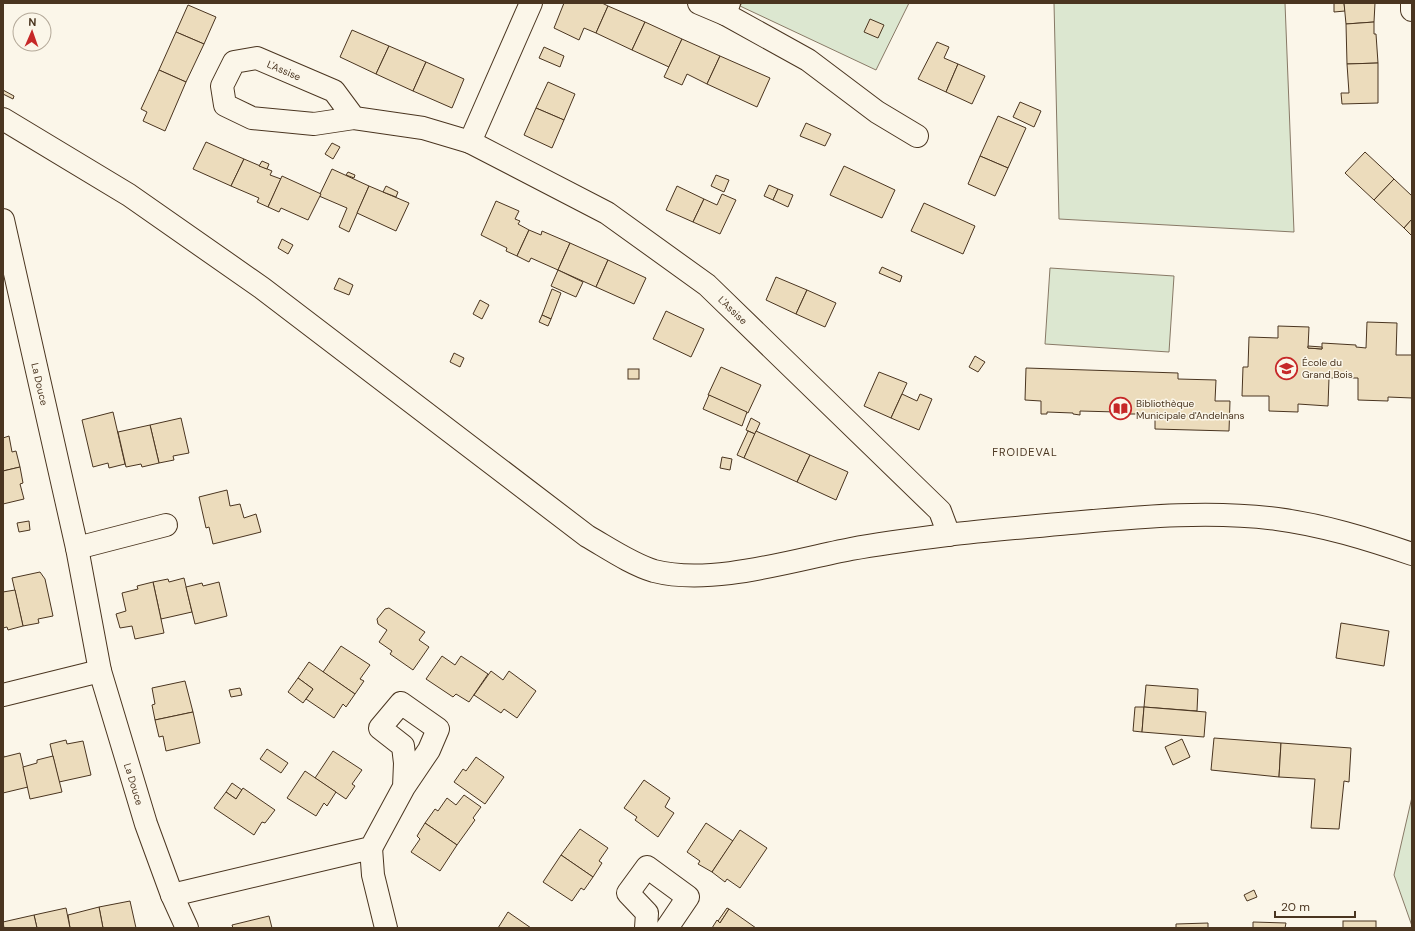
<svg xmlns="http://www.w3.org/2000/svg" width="1415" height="931" viewBox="0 0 1415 931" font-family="'DM Sans',sans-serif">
	<rect width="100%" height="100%" fill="#fbf6e9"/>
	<g fill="#dce7d0" stroke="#887966">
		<path d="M 742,3 L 909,3 L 876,70 L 740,6 Z"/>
		<path d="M 1054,3 L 1285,3 L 1294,232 L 1059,219 Z"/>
		<path d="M 1050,268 L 1174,276 L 1169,352 L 1045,344 Z"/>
		<path d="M 1412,797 L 1412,926 L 1394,875 Z"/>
	</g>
	<g fill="#ecdcbc" stroke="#4a3520">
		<path d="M 564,3 L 602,3 L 608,6 L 596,33 L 584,28 L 579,40 L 554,28 Z"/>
		<path d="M 1334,3 L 1344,3 L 1345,11 L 1334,12 Z"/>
		<path d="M 1344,3 L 1375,3 L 1374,22 L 1346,24 Z"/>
		<path d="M 188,5 L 216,17 L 204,44 L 176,32 Z"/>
		<path d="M 608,6 L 645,22 L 632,50 L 596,33 Z"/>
		<path d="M 870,19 L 884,25 L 878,38 L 864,32 Z"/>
		<path d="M 645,22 L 682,39 L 669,67 L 632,50 Z"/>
		<path d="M 1374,22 L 1374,34 L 1376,34 L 1378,63 L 1347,64 L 1346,24 Z"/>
		<path d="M 352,30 L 389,46 L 376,74 L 340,57 Z"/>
		<path d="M 176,32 L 204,44 L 186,82 L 159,70 Z"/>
		<path d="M 682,39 L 720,56 L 707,84 L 687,74 L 682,85 L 664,77 Z"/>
		<path d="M 937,42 L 949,47 L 944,58 L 958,64 L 946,92 L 918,79 Z"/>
		<path d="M 389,46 L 426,62 L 413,91 L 376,74 Z"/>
		<path d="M 544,47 L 564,56 L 560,67 L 539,58 Z"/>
		<path d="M 720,56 L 770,78 L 757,107 L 707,84 Z"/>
		<path d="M 426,62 L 464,79 L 452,108 L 413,91 Z"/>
		<path d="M 1378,63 L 1378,103 L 1342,104 L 1341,93 L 1349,93 L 1347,64 Z"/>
		<path d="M 958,64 L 985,76 L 972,104 L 946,92 Z"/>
		<path d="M 159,70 L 186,82 L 165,131 L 143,121 L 147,112 L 141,109 Z"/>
		<path d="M 548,82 L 575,94 L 564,120 L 536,108 Z"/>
		<path d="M 3,90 L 14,96 L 13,99 L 3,94 Z"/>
		<path d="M 1020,102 L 1041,111 L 1034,127 L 1013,117 Z"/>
		<path d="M 536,108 L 564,120 L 552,148 L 524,135 Z"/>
		<path d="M 998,116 L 1026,128 L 1008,168 L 980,156 Z"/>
		<path d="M 806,123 L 831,134 L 825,146 L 800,136 Z"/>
		<path d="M 206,142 L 244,159 L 231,186 L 193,169 Z"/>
		<path d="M 332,143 L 340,147 L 333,159 L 325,154 Z"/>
		<path d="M 1365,152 L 1394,179 L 1374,200 L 1345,173 Z"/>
		<path d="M 980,156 L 1008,168 L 995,196 L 968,184 Z"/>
		<path d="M 244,159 L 272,171 L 270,175 L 281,179 L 268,207 L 257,202 L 259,198 L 231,186 Z"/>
		<path d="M 262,161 L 269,164 L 267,169 L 259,166 Z"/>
		<path d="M 844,166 L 895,190 L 882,218 L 830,195 Z"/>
		<path d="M 332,169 L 369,186 L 349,232 L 339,227 L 347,208 L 319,196 Z"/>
		<path d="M 348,172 L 355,175 L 354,178 L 346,175 Z"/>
		<path d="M 716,175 L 729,180 L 724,192 L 711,186 Z"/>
		<path d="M 282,176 L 321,194 L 308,220 L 281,208 L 279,212 L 268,207 Z"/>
		<path d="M 1394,179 L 1412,196 L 1412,219 L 1404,228 L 1374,200 Z"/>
		<path d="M 769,185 L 778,189 L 773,200 L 764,196 Z"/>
		<path d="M 369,186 L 409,203 L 396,231 L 357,213 Z"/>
		<path d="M 386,186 L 398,192 L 396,197 L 383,192 Z"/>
		<path d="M 677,186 L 704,199 L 693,222 L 666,210 Z"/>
		<path d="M 778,189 L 793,195 L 788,207 L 773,200 Z"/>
		<path d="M 722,194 L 736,200 L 720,234 L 693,222 L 704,199 L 717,205 Z"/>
		<path d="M 496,201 L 519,211 L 515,219 L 520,221 L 518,224 L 529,230 L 517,256 L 506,251 L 507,248 L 481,235 Z"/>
		<path d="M 924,203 L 975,226 L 963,254 L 911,231 Z"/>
		<path d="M 1412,219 L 1412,236 L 1404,228 Z"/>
		<path d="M 529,230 L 541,235 L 542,231 L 570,243 L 558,270 L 531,258 L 529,262 L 517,256 Z"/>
		<path d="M 282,239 L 293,245 L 288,254 L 278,248 Z"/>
		<path d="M 570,243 L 608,260 L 596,287 L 558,270 Z"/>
		<path d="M 608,260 L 646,278 L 634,304 L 596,287 Z"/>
		<path d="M 882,267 L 902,276 L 900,282 L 879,273 Z"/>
		<path d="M 558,270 L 583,282 L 576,297 L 551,286 Z"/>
		<path d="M 776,277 L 807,290 L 796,314 L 766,300 Z"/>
		<path d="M 339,278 L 353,285 L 349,295 L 334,289 Z"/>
		<path d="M 552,289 L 561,293 L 551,319 L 542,315 Z"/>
		<path d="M 807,290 L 836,303 L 825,327 L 796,314 Z"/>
		<path d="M 480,300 L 489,305 L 482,319 L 473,314 Z"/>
		<path d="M 666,311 L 704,329 L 691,357 L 653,339 Z"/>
		<path d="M 542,315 L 551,319 L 548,326 L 539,322 Z"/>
		<path d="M 1367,322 L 1397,323 L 1396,355 L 1412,355 L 1412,398 L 1388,397 L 1388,401 L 1358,400 L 1358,378 L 1329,378 L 1328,406 L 1298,404 L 1298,412 L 1269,411 L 1269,396 L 1242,396 L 1243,367 L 1248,367 L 1249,337 L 1278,338 L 1278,326 L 1309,327 L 1308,348 L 1322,349 L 1322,343 L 1356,345 L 1356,347 L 1366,348 Z"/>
		<path d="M 1308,346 L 1322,347 L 1322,349 L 1308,348 Z"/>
		<path d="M 454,353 L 464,358 L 460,367 L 450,362 Z"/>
		<path d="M 975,356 L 985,362 L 978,372 L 969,367 Z"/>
		<path d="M 721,367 L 761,385 L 748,413 L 708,395 Z"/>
		<path d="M 1026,368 L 1178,373 L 1178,379 L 1216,380 L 1215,401 L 1230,401 L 1229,431 L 1155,429 L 1155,417 L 1149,417 L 1149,414 L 1123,414 L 1123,416 L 1117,416 L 1117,412 L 1080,411 L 1080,415 L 1073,414 L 1073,413 L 1047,412 L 1047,414 L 1041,414 L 1041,401 L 1025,400 Z"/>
		<rect x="628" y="369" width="11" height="10"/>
		<path d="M 879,372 L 907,383 L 891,418 L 864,406 Z"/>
		<path d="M 902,394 L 917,401 L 920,394 L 932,399 L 919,430 L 891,418 Z"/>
		<path d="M 709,395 L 747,412 L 742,426 L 703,409 Z"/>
		<path d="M 113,412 L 125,464 L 109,468 L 108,463 L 93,467 L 82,420 Z"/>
		<path d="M 181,418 L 189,453 L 173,456 L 174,460 L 159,463 L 150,425 Z"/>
		<path d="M 751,418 L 760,423 L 755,434 L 746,430 Z"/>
		<path d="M 150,425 L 159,463 L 142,467 L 141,464 L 126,467 L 118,432 Z"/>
		<path d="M 748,431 L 755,434 L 744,458 L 737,455 Z"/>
		<path d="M 756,431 L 810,455 L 797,482 L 744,458 Z"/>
		<path d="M 9,436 L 12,452 L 16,451 L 20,467 L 3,471 L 3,438 Z"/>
		<path d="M 810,455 L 848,472 L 836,500 L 797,482 Z"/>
		<path d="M 722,457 L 732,459 L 730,470 L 720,468 Z"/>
		<path d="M 20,467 L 23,483 L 20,484 L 24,499 L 3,504 L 3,471 Z"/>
		<path d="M 227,490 L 230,506 L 240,504 L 244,518 L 256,514 L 261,532 L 213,544 L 209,527 L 206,528 L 199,497 Z"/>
		<path d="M 29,521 L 30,530 L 19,532 L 17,523 Z"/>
		<path d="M 40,572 L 45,579 L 53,616 L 38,619 L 39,623 L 23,626 L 12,578 Z"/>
		<path d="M 184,578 L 192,612 L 161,619 L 153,582 L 168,579 L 169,582 Z"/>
		<path d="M 153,582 L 164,633 L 135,639 L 132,626 L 120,628 L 116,614 L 126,611 L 122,593 L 138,589 L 137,586 Z"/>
		<path d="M 219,582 L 227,616 L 195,624 L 186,587 L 202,583 L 203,586 Z"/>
		<path d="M 15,590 L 23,626 L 8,630 L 7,627 L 3,628 L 3,592 Z"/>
		<path d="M 389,608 L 425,632 L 419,640 L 429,647 L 413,670 L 390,654 L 392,651 L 379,642 L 387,630 L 378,624 L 377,619 L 385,609 Z"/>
		<path d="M 1341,623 L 1389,631 L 1384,666 L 1336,658 Z"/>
		<path d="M 341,646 L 370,665 L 360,679 L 364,681 L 355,694 L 323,672 Z"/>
		<path d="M 442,656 L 455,665 L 461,656 L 488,674 L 469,702 L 456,694 L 453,697 L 426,679 Z"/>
		<path d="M 309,662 L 355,694 L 346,707 L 343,704 L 334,718 L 306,699 L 313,689 L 298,678 Z"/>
		<path d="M 491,671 L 503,680 L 509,671 L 536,691 L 517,718 L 504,709 L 501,713 L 474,695 Z"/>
		<path d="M 298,678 L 313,689 L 303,703 L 288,692 Z"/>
		<path d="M 185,681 L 193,712 L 155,720 L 152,705 L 155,704 L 152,688 Z"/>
		<path d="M 1146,685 L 1198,689 L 1197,711 L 1144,707 Z"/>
		<path d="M 240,688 L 242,695 L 231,697 L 229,690 Z"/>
		<path d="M 1135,707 L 1144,707 L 1142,732 L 1133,731 Z"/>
		<path d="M 1144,707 L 1206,712 L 1204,737 L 1142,732 Z"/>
		<path d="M 193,712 L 200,743 L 166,751 L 163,736 L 159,737 L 155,720 Z"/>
		<path d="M 1214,738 L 1281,743 L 1279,777 L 1211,770 Z"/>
		<path d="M 1182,739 L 1190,757 L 1173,765 L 1165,747 Z"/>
		<path d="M 66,740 L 67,744 L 83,741 L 91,775 L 59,782 L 50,744 Z"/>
		<path d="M 1281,743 L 1351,748 L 1349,782 L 1344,781 L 1339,829 L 1311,828 L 1315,779 L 1279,777 Z"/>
		<path d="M 267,749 L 288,763 L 281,773 L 260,759 Z"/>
		<path d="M 333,751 L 362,770 L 352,784 L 355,786 L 346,799 L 315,778 Z"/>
		<path d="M 3,753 L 4,757 L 20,753 L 28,787 L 3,793 Z"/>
		<path d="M 53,756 L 62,792 L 30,799 L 23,767 L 37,763 L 37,760 Z"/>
		<path d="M 476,757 L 504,777 L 485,804 L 454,782 L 463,769 L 466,771 Z"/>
		<path d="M 305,771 L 336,792 L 327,806 L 324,803 L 316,816 L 287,798 Z"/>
		<path d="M 644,780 L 670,798 L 665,807 L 674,813 L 658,837 L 635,820 L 637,817 L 624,808 Z"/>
		<path d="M 232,783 L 242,790 L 236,799 L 226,792 Z"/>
		<path d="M 243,788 L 275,810 L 265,823 L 262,822 L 254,835 L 214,808 L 226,792 L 236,799 Z"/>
		<path d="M 464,795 L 481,807 L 473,818 L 475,820 L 457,845 L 425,823 L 435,809 L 438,811 L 447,798 L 456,805 Z"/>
		<path d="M 425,823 L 457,845 L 440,871 L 411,852 L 420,839 L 417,836 Z"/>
		<path d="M 706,823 L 733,841 L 712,872 L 698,864 L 700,861 L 687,852 Z"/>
		<path d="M 580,829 L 608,848 L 599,861 L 602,863 L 593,877 L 561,855 Z"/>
		<path d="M 740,830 L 767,848 L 740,888 L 727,879 L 725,882 L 712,872 Z"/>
		<path d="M 561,855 L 593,877 L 584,890 L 581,888 L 572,901 L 543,882 Z"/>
		<path d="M 1254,890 L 1257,897 L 1247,901 L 1244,895 Z"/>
		<path d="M 130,901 L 136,928 L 103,928 L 99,907 Z"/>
		<path d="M 99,907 L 103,928 L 70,928 L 68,915 Z"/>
		<path d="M 66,908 L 70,928 L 37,928 L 34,915 Z"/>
		<path d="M 727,908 L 729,909 L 720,923 L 718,921 Z"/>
		<path d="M 729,909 L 756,928 L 712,928 L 717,920 L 720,923 Z"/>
		<path d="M 508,912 L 531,928 L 498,928 Z"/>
		<path d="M 34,915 L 37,928 L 4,928 L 3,922 Z"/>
		<path d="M 269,916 L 272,928 L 233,928 L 232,925 Z"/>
		<rect x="1343" y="921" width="33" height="7"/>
		<path d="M 1253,922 L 1286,923 L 1285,928 L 1253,928 Z"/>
		<path d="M 1208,923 L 1208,928 L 1176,928 L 1176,924 Z"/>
	</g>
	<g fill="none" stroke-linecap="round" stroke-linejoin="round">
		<defs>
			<g id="street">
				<path d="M 699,3 L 725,14 L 729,3"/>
				<path d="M 1412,3 L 1412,10"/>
				<path d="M 725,14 L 808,60 L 877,112 L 917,136"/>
				<path d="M 354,118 L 334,91 L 257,58 L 234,62 L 222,86 L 225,105 L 252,118 L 314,124 L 354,118 L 423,128 L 470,142 L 531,3"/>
				<path d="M 470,142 L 607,213 L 707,285 L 940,511 L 949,535"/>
				<path d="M 3,220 L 77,548 L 100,671 L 146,824 L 172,895 L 187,928"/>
				<path d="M 77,548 L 166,525"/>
				<path d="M 3,695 L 100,671"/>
				<path d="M 371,848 L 373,875 L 386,928"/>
				<path d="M 172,895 L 371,848 L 404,787 L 429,750 L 438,729 L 401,703 L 380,728 L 403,746 L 405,763 L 404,787"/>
				<path d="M 646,928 L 647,913 L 628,893 L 647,867 L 688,897 L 667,928"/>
			</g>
			<path id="secondary" d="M 3,119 L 129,195 L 262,288 L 587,536 C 608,548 631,564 654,571 C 712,586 793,560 851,549 C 883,543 915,539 947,535 C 988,530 1029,527 1070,523 C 1138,517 1209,510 1277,519 C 1323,525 1368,539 1412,554"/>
		</defs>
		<use href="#street" stroke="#4a3520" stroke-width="24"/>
		<use href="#secondary" stroke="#4a3520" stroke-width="24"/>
		<use href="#street" stroke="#fbf6e9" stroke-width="22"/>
		<use href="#secondary" stroke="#fbf6e9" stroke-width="22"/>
	</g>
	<defs>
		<symbol id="school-ring" viewBox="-11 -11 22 22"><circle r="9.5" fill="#fbf6e9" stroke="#c62828" stroke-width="1.5"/><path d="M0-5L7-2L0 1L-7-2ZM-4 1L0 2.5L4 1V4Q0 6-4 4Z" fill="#c62828"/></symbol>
		<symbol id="library-ring" viewBox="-11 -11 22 22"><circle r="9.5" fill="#fbf6e9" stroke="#c62828" stroke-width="1.5"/><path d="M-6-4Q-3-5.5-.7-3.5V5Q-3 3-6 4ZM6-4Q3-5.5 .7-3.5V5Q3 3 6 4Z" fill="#c62828"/></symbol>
	</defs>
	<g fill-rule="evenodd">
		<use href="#school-ring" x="1274" y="356" width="25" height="25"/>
		<use href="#library-ring" x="1108" y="396" width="25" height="25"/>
	</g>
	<g text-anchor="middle" stroke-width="3" stroke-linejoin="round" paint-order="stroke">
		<g font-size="10" fill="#4a3520" stroke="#fbf6e9">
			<text transform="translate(284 70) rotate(23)" y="4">L'Assise</text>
			<text transform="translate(733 310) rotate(44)" y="4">L'Assise</text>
			<text transform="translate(40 384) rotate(77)" y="4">La Douce</text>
			<text transform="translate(134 784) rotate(73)" y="4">La Douce</text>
		</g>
		<g font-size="10" fill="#4a3520" stroke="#fbf6e9" text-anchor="start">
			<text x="1302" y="366">École du<tspan x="1302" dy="12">Grand Bois</tspan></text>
			<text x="1136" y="407">Bibliothèque<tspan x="1136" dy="12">Municipale d'Andelnans</tspan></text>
		</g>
		<g font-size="11" letter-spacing="1" fill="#4a3520" stroke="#fbf6e9">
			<text x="1025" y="456">FROIDEVAL</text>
		</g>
	</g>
	<rect width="1415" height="931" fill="none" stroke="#4a3520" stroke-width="8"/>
	<g transform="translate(32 32) rotate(2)"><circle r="19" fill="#fbf6e9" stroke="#b4a999"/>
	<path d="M0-3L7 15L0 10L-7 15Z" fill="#c62828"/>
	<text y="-6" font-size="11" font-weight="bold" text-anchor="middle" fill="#4a3520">N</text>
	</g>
	<path d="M1275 911v6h80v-6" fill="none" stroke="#4a3520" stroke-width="2"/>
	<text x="1281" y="911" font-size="12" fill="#4a3520" stroke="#fbf6e9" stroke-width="3" paint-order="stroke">20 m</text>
</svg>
